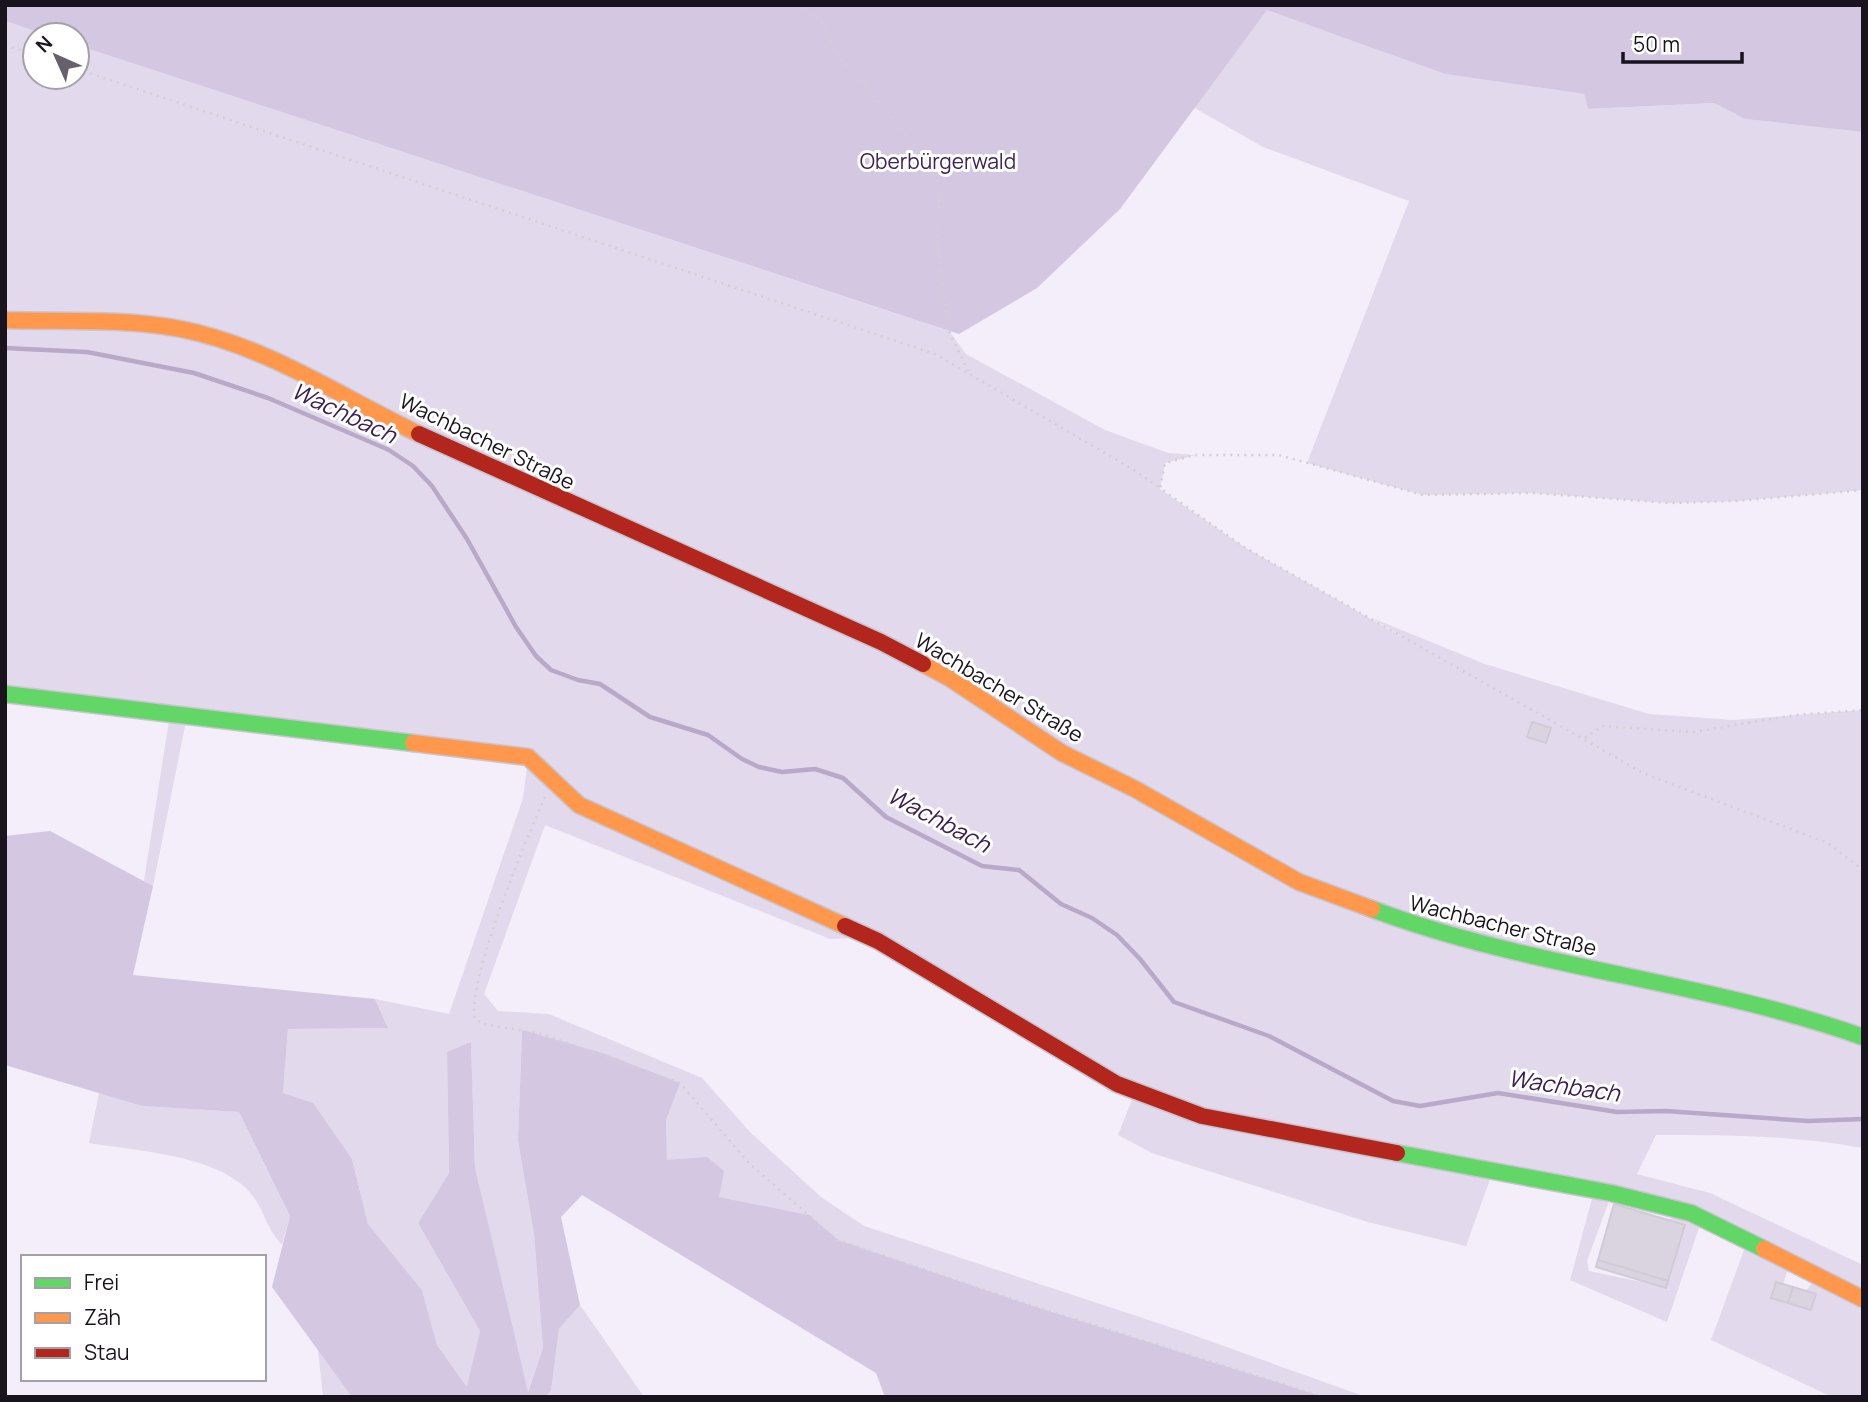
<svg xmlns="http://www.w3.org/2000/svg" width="1868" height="1402" viewBox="0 0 1868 1402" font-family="Manrope,sans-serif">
	<rect width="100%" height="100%" fill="#f3eef9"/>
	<g fill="#e2d9ec" fill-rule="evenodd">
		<path d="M 1267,9 L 1445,74 L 1584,94 L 1588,109 L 1714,103 L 1745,119 L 1863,132 L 1863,490 L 1737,501 L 1670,503 L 1532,493 L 1423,495 L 1307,463 L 1409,201 L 1263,147 L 1193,107 Z"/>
		<path d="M 5,21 L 47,35 L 35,35 L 35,77 L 77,77 L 77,45 L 949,331 L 966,354 L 1105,430 L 1168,453 L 1195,455 L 1165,463 L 1160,489 L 1244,547 L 1408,640 L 1372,618 L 1485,664 L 1649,714 L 1733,720 L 1863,710 L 1863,1148 C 1794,1135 1725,1135 1656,1135 L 1637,1174 L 1710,1193 L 1863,1265 L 1863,1397 L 1832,1397 L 1711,1340 L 1747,1242 L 1702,1219 L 1667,1322 L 1570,1280 L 1592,1199 L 1493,1171 L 1466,1246 L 1368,1222 L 1152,1153 L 1118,1135 L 1135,1092 L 855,938 L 830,939 L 545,825 L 484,994 L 498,1011 L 549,1014 L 702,1078 L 750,1132 L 821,1197 L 864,1226 L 1176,1329 L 1366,1397 L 1324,1397 L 1030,1305 L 837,1240 L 809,1215 L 718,1197 L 667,1161 L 666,1120 L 679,1083 L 603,1053 L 522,1031 L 518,1141 L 534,1234 L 543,1348 L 527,1394 L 475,1168 L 471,1043 L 447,1053 L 449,1173 L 418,1223 L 480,1331 L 468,1388 L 437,1345 L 422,1290 L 368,1224 L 352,1159 L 283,1093 L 288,1029 L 388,1028 L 375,999 L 449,1014 L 523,798 L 528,758 L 187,716 L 153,886 L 144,881 L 170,714 L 5,694 ZM 1612,1193 L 1689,1214 L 1666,1220 L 1685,1226 L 1666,1287 L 1589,1271 L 1587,1261 ZM 1790,1263 L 1817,1276 L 1806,1291 L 1816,1294 L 1811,1310 L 1771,1298 L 1776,1282 L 1783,1284 Z"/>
		<path d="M 99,1093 L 142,1106 L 239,1112 L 290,1216 L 282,1245 C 266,1227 266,1216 255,1199 C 227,1155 136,1151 89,1143 Z"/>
		<path d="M 580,1305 L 644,1397 L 545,1397 L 551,1391 L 559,1329 Z"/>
		<path d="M 318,1350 L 352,1397 L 323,1397 Z"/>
	</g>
	<g fill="#d4c7e2">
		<path d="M 5,5 L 1863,5 L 1863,132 L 1745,119 L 1714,103 L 1588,109 L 1584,94 L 1445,74 L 1267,10 L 1120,209 L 1037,288 L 959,334 L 77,45 L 77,35 L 47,35 L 5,21 Z"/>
		<path d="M 50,831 L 153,886 L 133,975 L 375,999 L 388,1028 L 288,1029 L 283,1093 L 313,1103 L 352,1159 L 368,1224 L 422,1290 L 437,1345 L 467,1387 L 480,1331 L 418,1223 L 449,1173 L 447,1052 L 471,1042 L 475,1168 L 528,1392 L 543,1348 L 534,1234 L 518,1141 L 522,1030 L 603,1053 L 680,1083 L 666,1120 L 667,1160 L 707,1157 L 724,1171 L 719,1197 L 809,1215 L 838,1240 L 1030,1305 L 1324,1397 L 885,1397 L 876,1373 L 582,1195 L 561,1217 L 580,1305 L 559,1329 L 551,1391 L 545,1397 L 352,1397 L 272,1287 L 290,1216 L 239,1112 L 142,1106 L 5,1065 L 5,836 Z"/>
	</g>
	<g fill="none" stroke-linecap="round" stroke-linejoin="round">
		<path stroke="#b8a9c8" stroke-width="4.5" d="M 5,348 L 87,352 L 194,373 L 268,398 L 389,450 L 413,466 L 432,486 L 467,539 L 516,627 L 536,656 L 551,670 L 578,680 L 600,684 L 650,717 L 708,735 L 742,759 L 759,767 L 782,772 L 815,769 L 843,778 L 886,817 L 982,866 L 1019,870 L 1061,904 L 1092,918 L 1117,935 L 1140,959 L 1174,1002 L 1269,1036 L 1393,1101 L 1420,1106 L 1498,1093 L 1617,1112 L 1666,1111 L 1808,1121 L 1863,1119"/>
	</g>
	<g fill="#dad4e0" stroke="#d0cbd6" stroke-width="2">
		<path d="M 1532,722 L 1551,728 L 1546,743 L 1527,737 Z"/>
		<path d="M 1614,1204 L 1685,1225 L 1668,1281 L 1598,1260 Z"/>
		<path d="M 1598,1260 L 1668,1281 L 1666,1288 L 1596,1267 Z"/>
		<path d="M 1776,1282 L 1793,1287 L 1788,1303 L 1771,1298 Z"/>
		<path d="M 1793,1287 L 1816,1294 L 1811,1310 L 1788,1303 Z"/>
	</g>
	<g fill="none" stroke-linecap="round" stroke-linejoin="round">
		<defs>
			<g id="fast">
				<path d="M 5,694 L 413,743"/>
				<path d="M 1372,909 C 1531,969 1703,980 1863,1037"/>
				<path d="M 1397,1153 L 1611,1193 L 1691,1213 L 1764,1249"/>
			</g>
			<g id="slow">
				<path d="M 5,320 C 63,322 124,318 181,329 C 267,346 341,397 419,434"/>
				<path d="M 923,664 L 951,679 L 1062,753 L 1135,789 L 1299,882 L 1372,909"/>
				<path d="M 413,743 L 528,757 L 579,805 L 845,926"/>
				<path d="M 1764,1249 L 1863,1299"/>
			</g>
			<g id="jam">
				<path d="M 419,434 L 881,642 L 923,664"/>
				<path d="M 845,926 L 878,941 L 1117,1084 L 1202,1116 L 1397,1153"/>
			</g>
		</defs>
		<use href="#fast" stroke="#c9c4ce" stroke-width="19"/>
		<use href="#slow" stroke="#c9c4ce" stroke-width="19"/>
		<use href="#jam" stroke="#c9c4ce" stroke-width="19"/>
		<g stroke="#d1d0d3" stroke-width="2.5" stroke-dasharray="2 5" stroke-linecap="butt">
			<path d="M 799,5 L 823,24 L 838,55 L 899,125 L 940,185 L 937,240 L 941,275 L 949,331 L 969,373"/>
			<path d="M 5,45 L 35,55"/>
			<path d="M 77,69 L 935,354 L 1134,470 L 1160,488"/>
			<path d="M 1863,490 L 1737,501 L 1670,503 L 1532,493 L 1423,495 L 1279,455 L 1195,455 L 1165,463 L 1160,488 L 1244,547 L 1645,774 L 1828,843 L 1863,870"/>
			<path d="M 1585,738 L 1602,726 L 1693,732 L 1795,715 L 1863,710"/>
			<path d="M 545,797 C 527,837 466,982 475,1019 L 484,1024 L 542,1034 L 680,1083 L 749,1163 L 837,1240 L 1030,1305 L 1324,1397"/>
		</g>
		<use href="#fast" stroke="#63d668" stroke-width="16"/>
		<use href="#slow" stroke="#ff974d" stroke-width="16"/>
		<use href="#jam" stroke="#b3261e" stroke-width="16"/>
	</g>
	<g text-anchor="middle" stroke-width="6" stroke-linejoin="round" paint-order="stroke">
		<g font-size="21" fill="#3f2355" stroke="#fff">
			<text x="938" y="169">Oberbürgerwald</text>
		</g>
		<g font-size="21" fill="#19131e" stroke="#fff">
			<text transform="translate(487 442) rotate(26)" y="7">Wachbacher Straße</text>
			<text transform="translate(999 688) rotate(31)" y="7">Wachbacher Straße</text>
			<text transform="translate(1503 926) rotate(14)" y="7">Wachbacher Straße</text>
		</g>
		<g font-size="23" font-style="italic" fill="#3c2052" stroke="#fff">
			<text transform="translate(344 413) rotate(25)" y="8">Wachbach</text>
			<text transform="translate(939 820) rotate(28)" y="8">Wachbach</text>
			<text transform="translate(1564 1086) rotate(8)" y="8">Wachbach</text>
		</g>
	</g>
	<rect width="1868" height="1402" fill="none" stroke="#19131e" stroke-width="14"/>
	<rect x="21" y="1255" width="245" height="126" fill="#ffffff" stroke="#a3a1a5" stroke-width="2"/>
	<rect x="35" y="1278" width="35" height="10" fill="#63d668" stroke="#a3a1a5" stroke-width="2"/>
	<text x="84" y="1290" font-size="21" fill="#19131e">Frei</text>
	<rect x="35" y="1313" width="35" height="10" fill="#ff974d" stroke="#a3a1a5" stroke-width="2"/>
	<text x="84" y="1325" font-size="21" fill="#19131e">Zäh</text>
	<rect x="35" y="1348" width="35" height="10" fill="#b3261e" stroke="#a3a1a5" stroke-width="2"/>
	<text x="84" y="1360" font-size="21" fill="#19131e">Stau</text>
	<g transform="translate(56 56) rotate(315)"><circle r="33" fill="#ffffff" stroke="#a3a1a5" stroke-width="2"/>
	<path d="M0-5L12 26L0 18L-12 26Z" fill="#65606b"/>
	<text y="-10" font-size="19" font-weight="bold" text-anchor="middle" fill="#19131e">N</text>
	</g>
	<path d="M1623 52v10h119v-10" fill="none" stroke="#19131e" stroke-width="3.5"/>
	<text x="1633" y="52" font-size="21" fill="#19131e" stroke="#ffffff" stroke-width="5" paint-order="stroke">50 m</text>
</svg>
